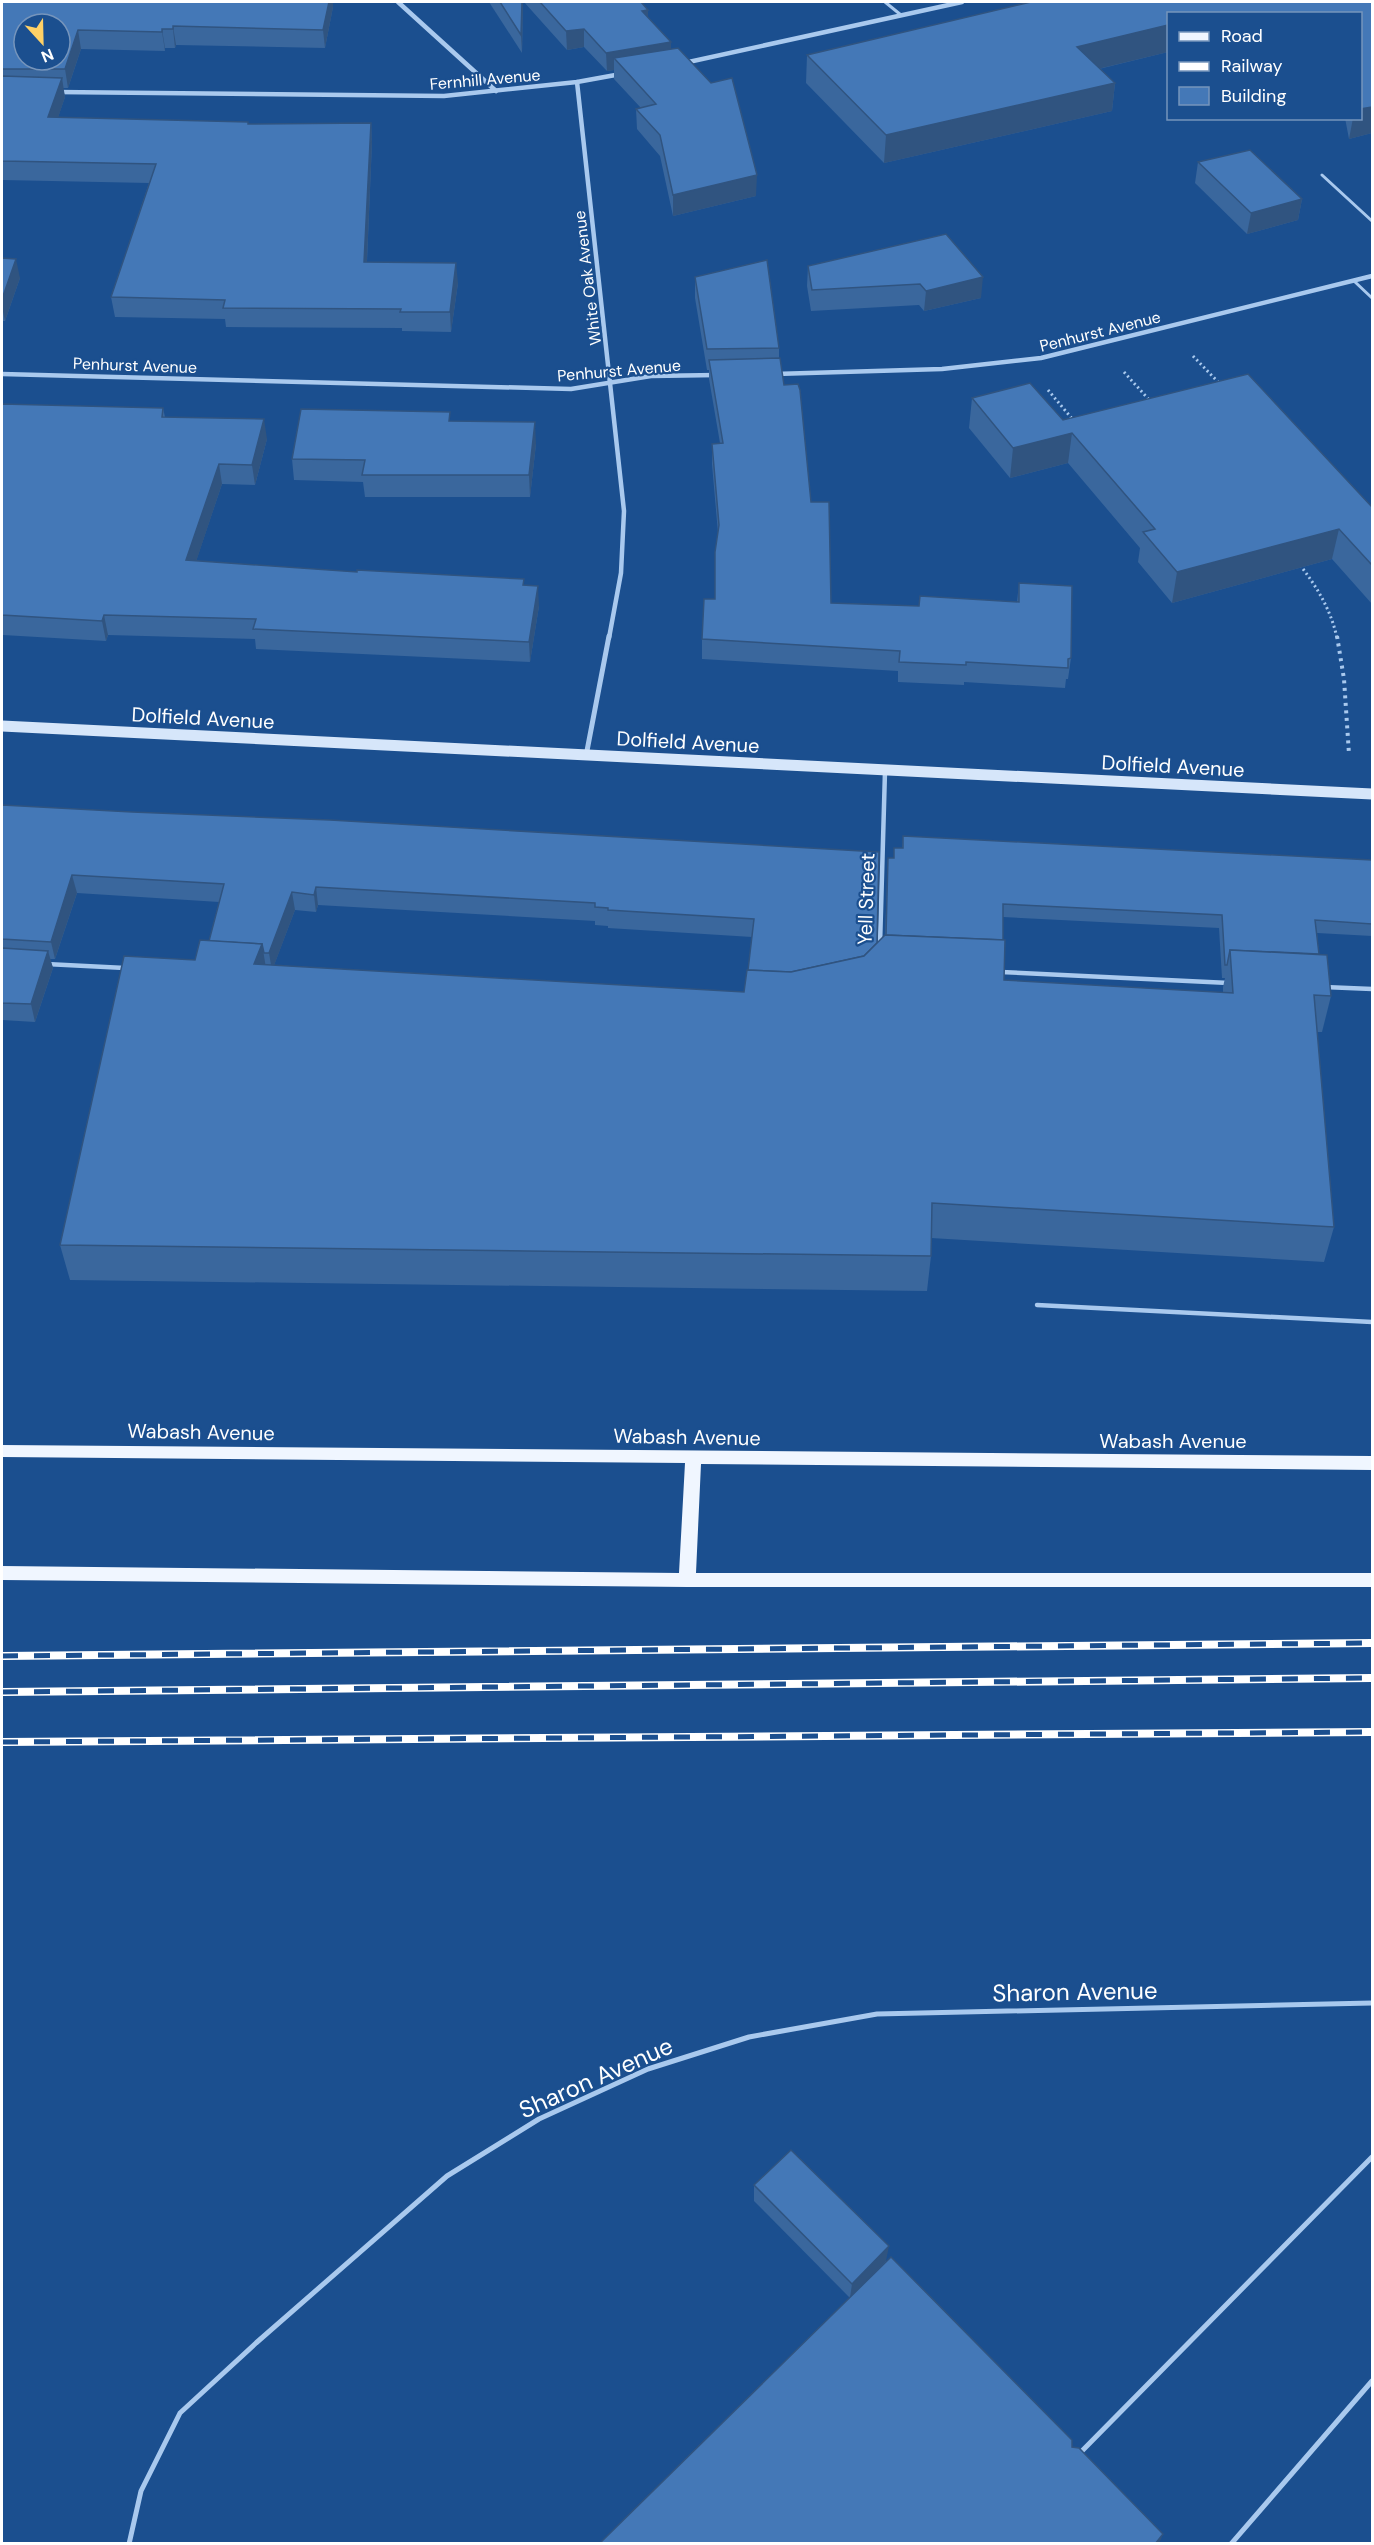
<svg xmlns="http://www.w3.org/2000/svg" width="1374" height="2545" viewBox="0 0 1374 2545" font-family="'DM Sans',sans-serif">
	<rect width="100%" height="100%" fill="#1b4f8f"/>
	<g fill="none" stroke-linecap="round" stroke-linejoin="round">
		<g stroke="#a9c9ee" stroke-width="3" stroke-dasharray="2 3" stroke-linecap="butt">
			<path d="M 1193,356 L 1219,383"/>
			<path d="M 1124,372 L 1151,402"/>
			<path d="M 1048,390 L 1074,421"/>
			<path d="M 1300,565 C 1317,587 1331,610 1337,638"/>
		</g>
		<path stroke="#a9c9ee" stroke-width="4" stroke-dasharray="3 4.5" stroke-linecap="butt" d="M 1337,636 L 1344,679 L 1349,754"/>
		<g stroke="#a9c9ee" stroke-width="3">
			<path d="M 885,2 L 901,15"/>
			<path d="M 1322,175 L 1372,221"/>
			<path d="M 1354,281 L 1372,298"/>
		</g>
		<g stroke="#a9c9ee" stroke-width="4.5">
			<path d="M 880,945 L 885,771"/>
			<path d="M 46,964 L 125,968"/>
			<path d="M 1001,972 L 1229,983"/>
			<path d="M 1324,987 L 1372,989"/>
			<path d="M 1037,1305 L 1372,1322"/>
		</g>
		<g stroke="#a9c9ee" stroke-width="5">
			<path d="M 1079,2454 L 1372,2157"/>
			<path d="M 129,2544 L 141,2491 L 180,2413 L 256,2343 L 447,2176 L 539,2119 L 648,2069 L 749,2037 L 877,2014 L 1372,2003"/>
			<path d="M 1231,2544 L 1372,2381"/>
		</g>
		<g stroke="#a9c9ee" stroke-width="4.5">
			<path d="M 398,2 L 496,91"/>
			<path d="M 684,63 L 962,2"/>
			<path d="M 577,82 L 624,511 L 621,573 L 609,638"/>
			<path d="M 56,92 L 444,96 L 577,82 L 621,74"/>
			<path d="M 2,374 L 571,389 L 651,376 L 717,375"/>
			<path d="M 775,374 L 942,369 L 1041,358 L 1372,276"/>
		</g>
		<path stroke="#a9c9ee" stroke-width="5" d="M 586,756 L 609,636"/>
		<path stroke="#d6e6fa" stroke-width="11" d="M 2,726 L 1372,794"/>
		<path fill="#f0f6ff" fill-rule="evenodd" d="M 2,1445 L 1372,1456 L 1372,1470 L 701,1464 L 696,1573 L 1372,1573 L 1372,1587 L 687,1587 L 2,1580 L 2,1566 L 679,1573 L 685,1463 L 2,1457 Z"/>
		<defs>
			<g id="rail">
				<path d="M 2,1656 L 1372,1643"/>
				<path d="M 2,1692 L 1372,1678"/>
				<path d="M 2,1742 L 1372,1732"/>
			</g>
		</defs>
		<use href="#rail" stroke="#fff" stroke-width="8"/>
		<use href="#rail" stroke="#1b4f8f" stroke-width="5" stroke-dasharray="16" stroke-linecap="butt"/>
	</g>
	<g fill="#3a679d" fill-rule="evenodd">
		<path d="M 2,2 L 333,2 L 333,7 L 325,48 L 176,45 L 175,48 L 165,48 L 165,51 L 81,49 L 68,88 L 63,88 L 65,97 L 58,117 L 248,124 L 371,123 L 372,142 L 367,262 L 458,283 L 451,332 L 402,331 L 402,328 L 226,327 L 225,319 L 115,317 L 111,297 L 149,183 L 2,180 Z"/>
		<path d="M 489,2 L 523,2 L 522,53 Z"/>
		<path d="M 524,2 L 641,2 L 648,18 L 671,49 L 756,196 L 673,216 L 660,156 L 637,129 L 636,109 L 641,108 L 614,79 L 614,70 L 607,71 L 584,47 L 567,50 Z"/>
		<path d="M 1031,2 L 1372,2 L 1372,133 L 1349,139 L 1345,118 L 1360,118 L 1360,14 L 1168,14 L 1168,52 L 1099,69 L 1115,83 L 1112,111 L 884,163 L 806,83 L 807,55 Z"/>
		<path d="M 1198,162 L 1302,199 L 1298,220 L 1247,234 L 1195,183 Z"/>
		<path d="M 946,234 L 981,298 L 924,311 L 919,305 L 811,311 L 807,286 L 808,266 Z"/>
		<path d="M 2,258 L 20,278 L 5,321 L 2,321 Z"/>
		<path d="M 695,277 L 779,348 L 779,358 L 784,385 L 811,502 L 831,603 L 919,606 L 1017,602 L 1019,583 L 1071,658 L 1068,679 L 1066,679 L 1065,688 L 964,682 L 964,685 L 898,682 L 898,671 L 702,659 L 702,639 L 715,599 L 718,533 L 712,464 L 712,444 L 720,443 L 709,379 L 709,370 L 707,370 L 695,298 Z"/>
		<path d="M 972,398 L 1063,420 L 1372,507 L 1372,604 L 1332,559 L 1172,603 L 1138,562 L 1140,548 L 1068,463 L 1010,478 L 969,428 Z"/>
		<path d="M 2,404 L 163,408 L 165,417 L 267,439 L 255,485 L 222,484 L 196,561 L 524,585 L 539,606 L 530,662 L 256,649 L 255,639 L 108,635 L 106,641 L 3,635 L 2,639 Z"/>
		<path d="M 451,421 L 536,444 L 530,497 L 365,497 L 363,482 L 294,480 L 292,459 Z"/>
		<path d="M 2,805 L 132,812 L 330,820 L 877,943 L 885,935 L 888,858 L 894,858 L 902,848 L 903,836 L 1372,860 L 1372,936 L 1317,933 L 1319,954 L 1331,996 L 1322,1032 L 1317,1032 L 1334,1227 L 1324,1262 L 931,1238 L 931,1256 L 927,1291 L 70,1280 L 60,1245 L 195,960 L 209,941 L 219,902 L 77,893 L 55,959 L 50,959 L 53,968 L 35,1022 L 2,1020 ZM 318,905 L 595,921 L 595,925 L 608,926 L 608,928 L 752,937 L 748,970 L 744,992 L 274,965 L 295,910 L 316,912 ZM 1003,917 L 1219,928 L 1222,978 L 1225,978 L 1223,987 L 1223,993 L 1004,980 L 1003,940 Z"/>
		<path d="M 754,2185 L 886,2261 L 1072,2447 L 850,2298 L 754,2201 Z"/>
	</g>
	<g fill="#305480">
		<path d="M 329,2 L 333,2 L 333,7 L 325,48 L 323,30 Z"/>
		<path d="M 522,2 L 523,2 L 522,53 L 521,35 Z"/>
		<path d="M 648,10 L 648,28 L 642,11 Z"/>
		<path d="M 1168,25 L 1168,52 L 1073,75 L 1077,47 Z"/>
		<path d="M 173,26 L 176,45 L 175,48 L 173,29 Z"/>
		<path d="M 162,29 L 165,48 L 165,51 L 162,32 Z"/>
		<path d="M 584,29 L 584,47 L 567,50 L 566,31 Z"/>
		<path d="M 78,30 L 81,49 L 68,88 L 65,69 Z"/>
		<path d="M 671,42 L 671,61 L 614,58 L 614,70 L 607,71 L 606,53 Z"/>
		<path d="M 62,78 L 65,97 L 52,136 L 48,117 Z"/>
		<path d="M 1115,83 L 1112,111 L 884,163 L 886,135 Z"/>
		<path d="M 1372,107 L 1372,133 L 1349,139 L 1353,118 L 1360,118 L 1360,109 Z"/>
		<path d="M 371,123 L 372,142 L 366,282 L 364,262 Z"/>
		<path d="M 757,175 L 756,196 L 673,216 L 673,195 Z"/>
		<path d="M 1302,199 L 1298,220 L 1247,234 L 1251,213 Z"/>
		<path d="M 16,259 L 20,278 L 5,321 L 2,307 L 2,299 Z"/>
		<path d="M 456,263 L 458,283 L 451,332 L 450,312 Z"/>
		<path d="M 983,277 L 981,298 L 924,311 L 926,291 Z"/>
		<path d="M 264,419 L 267,439 L 255,485 L 252,465 Z"/>
		<path d="M 535,422 L 536,444 L 530,497 L 529,475 Z"/>
		<path d="M 1072,433 L 1068,463 L 1010,478 L 1013,448 Z"/>
		<path d="M 219,464 L 222,484 L 190,580 L 186,560 Z"/>
		<path d="M 1339,529 L 1332,559 L 1172,603 L 1177,572 Z"/>
		<path d="M 538,586 L 539,606 L 530,662 L 529,642 Z"/>
		<path d="M 104,615 L 108,635 L 106,641 L 102,621 Z"/>
		<path d="M 72,875 L 77,893 L 55,959 L 51,942 Z"/>
		<path d="M 316,887 L 318,905 L 316,912 L 314,895 Z"/>
		<path d="M 292,892 L 295,910 L 272,971 L 269,953 Z"/>
		<path d="M 262,944 L 268,980 L 254,964 Z"/>
		<path d="M 48,951 L 53,968 L 35,1022 L 31,1004 Z"/>
		<path d="M 889,2246 L 886,2261 L 850,2298 L 852,2284 Z"/>
		<path d="M 1163,2534 L 1159,2544 L 1155,2544 Z"/>
	</g>
	<g fill="#4478b7" stroke="#305480" stroke-width="1.5" fill-rule="evenodd">
		<path d="M 2,2 L 329,2 L 323,30 L 173,26 L 173,29 L 162,29 L 162,32 L 78,30 L 65,69 L 2,69 ZM 24,24 L 60,24 L 60,60 L 24,60 Z"/>
		<path d="M 500,2 L 522,2 L 521,35 Z"/>
		<path d="M 540,2 L 641,2 L 648,10 L 642,11 L 671,42 L 606,53 L 584,29 L 566,31 Z"/>
		<path d="M 1031,2 L 1372,2 L 1372,107 L 1360,109 L 1360,14 L 1168,14 L 1168,25 L 1077,47 L 1115,83 L 886,135 L 807,55 Z"/>
		<path d="M 678,48 L 711,83 L 732,78 L 757,175 L 673,195 L 660,135 L 636,109 L 656,104 L 614,58 Z"/>
		<path d="M 2,76 L 62,78 L 48,117 L 248,122 L 248,124 L 371,123 L 364,262 L 456,263 L 450,312 L 400,312 L 401,309 L 223,308 L 225,300 L 111,297 L 156,164 L 2,161 Z"/>
		<path d="M 1250,150 L 1302,199 L 1251,213 L 1198,162 Z"/>
		<path d="M 946,234 L 983,277 L 926,291 L 920,284 L 812,290 L 808,266 Z"/>
		<path d="M 2,258 L 16,259 L 2,299 Z"/>
		<path d="M 767,260 L 779,348 L 707,349 L 695,277 Z"/>
		<path d="M 780,358 L 784,385 L 798,384 L 800,390 L 811,502 L 829,502 L 831,603 L 919,606 L 920,596 L 1019,602 L 1019,583 L 1072,586 L 1071,658 L 1068,659 L 1068,668 L 966,662 L 966,665 L 899,662 L 900,651 L 702,639 L 704,599 L 715,599 L 715,552 L 719,525 L 712,444 L 723,443 L 709,360 Z"/>
		<path d="M 1248,374 L 1372,507 L 1372,565 L 1339,529 L 1177,572 L 1143,532 L 1155,529 L 1072,433 L 1013,448 L 972,398 L 1030,383 L 1063,420 Z"/>
		<path d="M 2,404 L 163,408 L 162,417 L 264,419 L 252,465 L 219,464 L 186,560 L 357,572 L 357,570 L 524,579 L 523,585 L 538,586 L 529,642 L 253,629 L 256,619 L 104,615 L 102,621 L 2,615 Z"/>
		<path d="M 301,409 L 450,412 L 449,421 L 535,422 L 529,475 L 362,475 L 365,460 L 292,459 Z"/>
		<path d="M 2,805 L 132,812 L 330,820 L 879,852 L 877,943 L 864,956 L 791,972 L 748,970 L 754,919 L 608,910 L 608,908 L 595,907 L 595,903 L 316,887 L 314,895 L 292,892 L 269,953 L 264,953 L 262,944 L 209,941 L 224,884 L 72,875 L 51,942 L 2,939 Z"/>
		<path d="M 903,836 L 1372,860 L 1372,924 L 1315,920 L 1319,954 L 1230,950 L 1227,965 L 1225,965 L 1222,915 L 1003,904 L 1003,940 L 886,935 L 888,858 L 894,858 L 894,848 L 903,848 Z"/>
		<path d="M 885,935 L 1005,940 L 1004,980 L 1233,993 L 1230,950 L 1327,955 L 1331,996 L 1314,995 L 1334,1227 L 932,1203 L 931,1256 L 60,1245 L 124,956 L 195,960 L 200,940 L 262,944 L 254,964 L 744,992 L 747,970 L 791,972 L 864,956 Z"/>
		<path d="M 2,948 L 48,951 L 31,1004 L 2,1003 Z"/>
		<path d="M 791,2150 L 889,2246 L 852,2284 L 754,2185 Z"/>
		<path d="M 891,2257 L 1072,2440 L 1072,2447 L 1079,2448 L 1163,2534 L 1155,2544 L 599,2544 Z"/>
	</g>
	<g text-anchor="middle" stroke-width="4.5" stroke-linejoin="round" paint-order="stroke">
		<g font-size="16" fill="#fff" stroke="#1b4f8f">
			<text transform="translate(485 79) rotate(-5)" y="6">Fernhill Avenue</text>
			<text transform="translate(587 278) rotate(-97)" y="6">White Oak Avenue</text>
			<text transform="translate(1100 331) rotate(-14)" y="6">Penhurst Avenue</text>
			<text transform="translate(135 365) rotate(2)" y="6">Penhurst Avenue</text>
			<text transform="translate(619 370) rotate(-5)" y="6">Penhurst Avenue</text>
		</g>
		<g font-size="20" fill="#fff" stroke="#1b4f8f">
			<text transform="translate(203 718) rotate(3)" y="7">Dolfield Avenue</text>
			<text transform="translate(688 742) rotate(3)" y="7">Dolfield Avenue</text>
			<text transform="translate(1173 766) rotate(3)" y="7">Dolfield Avenue</text>
			<text transform="translate(866 899) rotate(-88)" y="7">Yell Street</text>
			<text transform="translate(201 1432) rotate(1)" y="7">Wabash Avenue</text>
			<text transform="translate(687 1437) rotate(1)" y="7">Wabash Avenue</text>
			<text x="1173" y="1448">Wabash Avenue</text>
		</g>
		<g font-size="24" fill="#fff" stroke="#1b4f8f">
			<text transform="translate(1075 1992) rotate(-1)" y="8">Sharon Avenue</text>
			<text transform="translate(596 2078) rotate(-24)" y="8">Sharon Avenue</text>
		</g>
	</g>
	<rect width="1374" height="2545" fill="none" stroke="#ffffff" stroke-width="6"/>
	<rect x="1167" y="12" width="195" height="108" fill="#1b4f8f" stroke="#7695bc" stroke-width="1.5"/>
	<rect x="1179" y="32" width="30" height="9" fill="#f0f6ff" stroke="#7695bc" stroke-width="1.5"/>
	<text x="1221" y="42" font-size="18" fill="#ffffff">Road</text>
	<rect x="1179" y="62" width="30" height="9" fill="#ffffff" stroke="#7695bc" stroke-width="1.5"/>
	<text x="1221" y="72" font-size="18" fill="#ffffff">Railway</text>
	<rect x="1179" y="87" width="30" height="18" fill="#4478b7" stroke="#7695bc" stroke-width="1.5"/>
	<text x="1221" y="102" font-size="18" fill="#ffffff">Building</text>
	<g transform="translate(42 42) rotate(158)"><circle r="28" fill="#1b4f8f" stroke="#7695bc" stroke-width="1.5"/>
	<path d="M0-4.5L10 22L0 15L-10 22Z" fill="#ffd166"/>
	<text y="-9" font-size="16" font-weight="bold" text-anchor="middle" fill="#ffffff">N</text>
	</g>
</svg>
